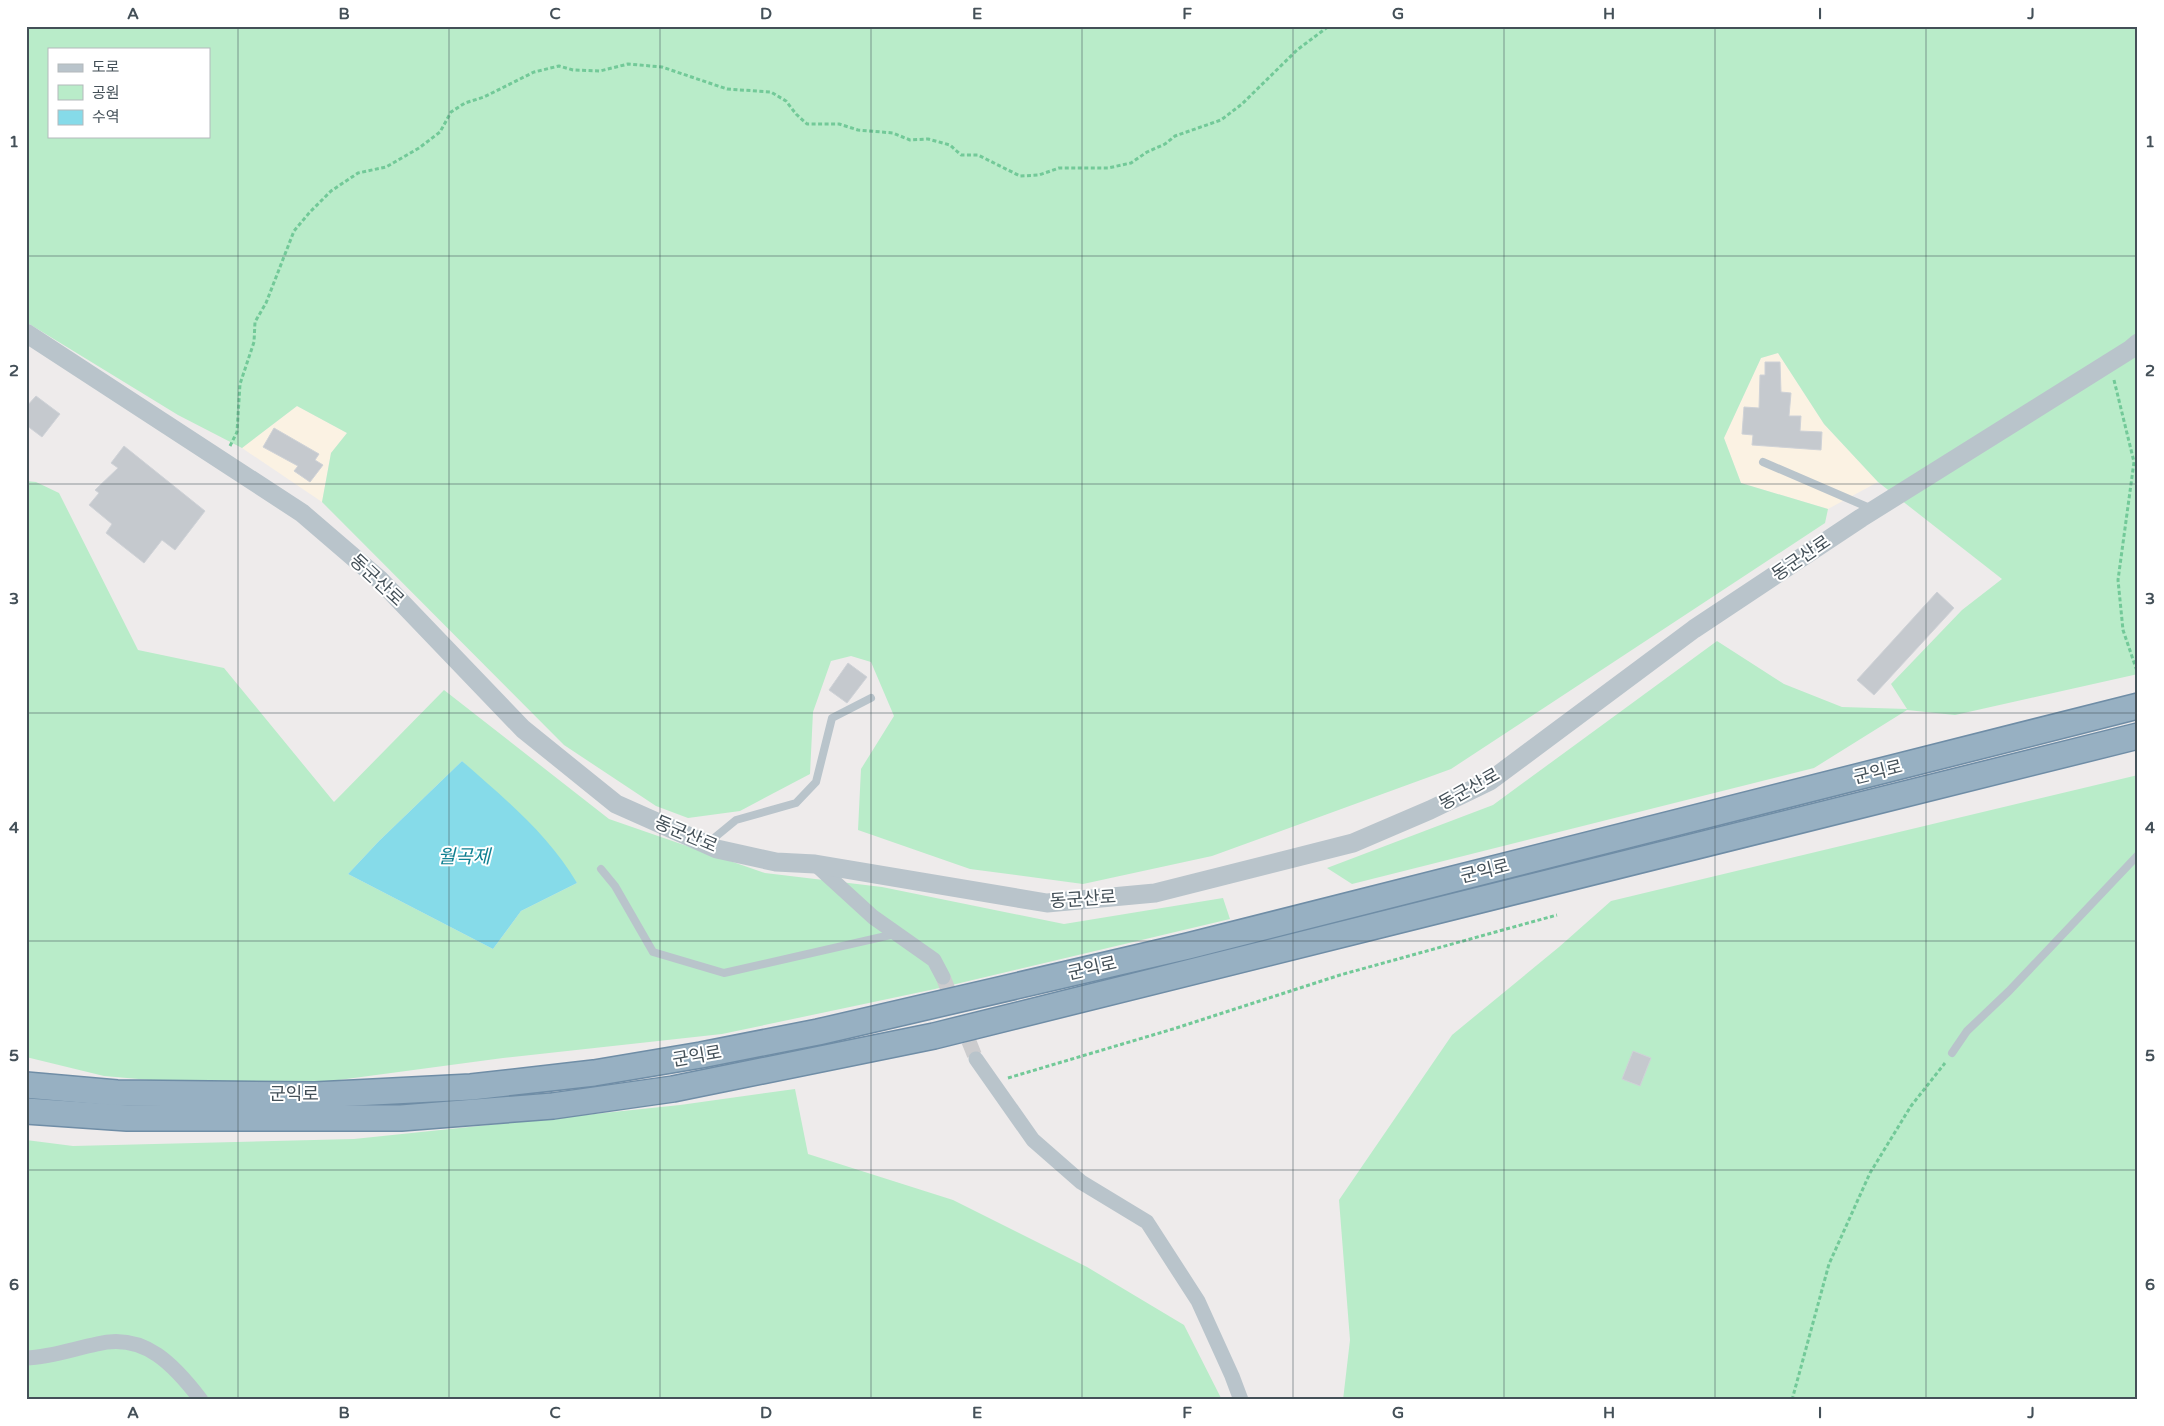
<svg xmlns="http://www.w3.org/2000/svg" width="2164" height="1426" viewBox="0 0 2164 1426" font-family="'Varela Round','Noto Sans KR',sans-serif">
	<rect width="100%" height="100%" fill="#eeebeb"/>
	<g fill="#fbf2e3">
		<path d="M 1778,353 L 1824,424 L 1878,482 L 1828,509 L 1741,483 L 1724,438 L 1761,358 Z"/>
		<path d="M 297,406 L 347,433 L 331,453 L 322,502 L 242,448 Z"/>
	</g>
	<g fill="#b9ecc9" fill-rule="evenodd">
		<path d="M 26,26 L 2138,26 L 2138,674 L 1955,715 L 1907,710 L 1814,768 L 1352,884 L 1327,868 L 1493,805 L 1717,641 L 1784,684 L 1842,707 L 1907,709 L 1891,684 L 1962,610 L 2002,579 L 1878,482 L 1824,424 L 1778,353 L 1761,358 L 1724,438 L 1741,483 L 1828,509 L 1825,523 L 1451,769 L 1212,856 L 1083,884 L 970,869 L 858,830 L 861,769 L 894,716 L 871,662 L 851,656 L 831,661 L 813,712 L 810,774 L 740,811 L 688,818 L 656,806 L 564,745 L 322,502 L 331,453 L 347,433 L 297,406 L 242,448 L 178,415 L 26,322 ZM 49,49 L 209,49 L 209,136 L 49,136 Z"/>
		<path d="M 26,481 L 36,482 L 59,493 L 138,650 L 224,668 L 334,802 L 444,690 L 609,819 L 765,873 L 882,887 L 1064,924 L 1223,898 L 1230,919 L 935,989 L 722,1034 L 503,1058 L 264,1090 L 104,1076 L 26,1057 ZM 462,761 L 577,883 L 521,911 L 493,949 L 348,874 L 379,841 Z"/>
		<path d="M 2138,775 L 2138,1400 L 1343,1400 L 1350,1340 L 1339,1200 L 1452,1035 L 1559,947 L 1611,901 Z"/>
		<path d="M 795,1089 L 808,1154 L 953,1200 L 1087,1267 L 1184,1325 L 1222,1400 L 26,1400 L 26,1140 L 73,1146 L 354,1139 L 680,1105 Z"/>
	</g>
	<path fill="#86dbe9" d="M 462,761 C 504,798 548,834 577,883 L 521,911 L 493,949 L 348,874 L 379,841 Z"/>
	<g fill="#c5c9ce" stroke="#cfd2d7">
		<path d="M 1765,362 L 1780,362 L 1781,392 L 1791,393 L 1789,416 L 1801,416 L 1800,431 L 1822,432 L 1821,450 L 1752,445 L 1753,435 L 1742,434 L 1744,407 L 1759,408 L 1760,375 L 1765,375 Z"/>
		<path d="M 36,396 L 60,414 L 42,437 L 26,425 L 26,407 Z"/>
		<path d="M 274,428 L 319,454 L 315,460 L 323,465 L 310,482 L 294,471 L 298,466 L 263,447 Z"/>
		<path d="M 124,446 L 205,511 L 175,550 L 162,540 L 144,563 L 106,533 L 112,524 L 89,505 L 99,493 L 95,490 L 118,468 L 111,463 Z"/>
		<path d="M 1937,592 L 1954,608 L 1874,695 L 1857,680 Z"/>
		<path d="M 848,663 L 867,677 L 847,703 L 829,690 Z"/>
		<path d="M 1633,1051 L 1651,1058 L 1640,1086 L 1622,1079 Z"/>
	</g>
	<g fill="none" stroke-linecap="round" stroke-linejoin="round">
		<path stroke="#ccccce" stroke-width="15" stroke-dasharray="15 8" stroke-linecap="butt" d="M 943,977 L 976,1059"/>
		<defs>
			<g id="trunk">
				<path d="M 26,1085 L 117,1093 L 315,1095 L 471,1087 L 594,1073 L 701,1055 L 818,1032 L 1188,946 L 2138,706"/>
				<path d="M 26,1111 L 127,1118 L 401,1118 L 553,1106 L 673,1089 L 934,1036 L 2138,736"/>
			</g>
		</defs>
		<use href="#trunk" stroke="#6f8da6" stroke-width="28"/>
		<g stroke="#72c998" stroke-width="3" stroke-dasharray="4 2.5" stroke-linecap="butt">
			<path d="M 2114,380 L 2134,462 L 2118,580 L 2123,630 L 2138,674"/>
			<path d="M 230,446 L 237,432 L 240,384 L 254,342 L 255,322 L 266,303 L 294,231 L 310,212 L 331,191 L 358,173 L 386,167 L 419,148 L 440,132 L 451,112 L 465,103 L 484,97 L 534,72 L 559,66 L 573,70 L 600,71 L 628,64 L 662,67 L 727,89 L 771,92 L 786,101 L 796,114 L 807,124 L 839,124 L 858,130 L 893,133 L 910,140 L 928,139 L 950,145 L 961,155 L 978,155 L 1020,176 L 1039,175 L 1059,168 L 1108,168 L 1131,163 L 1147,152 L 1165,144 L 1175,136 L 1221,120 L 1242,104 L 1297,50 L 1329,26"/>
			<path d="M 1008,1078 L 1173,1029 L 1340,975 L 1557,915"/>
			<path d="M 1792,1400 L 1829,1264 L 1870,1173 L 1911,1106 L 1945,1063"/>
		</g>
		<g stroke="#b9c4cb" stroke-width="8">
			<path d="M 1763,462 L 1872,509"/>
			<path d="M 708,843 L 736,820 L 796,803 L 816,782 L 832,718 L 871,698"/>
			<path d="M 601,869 L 615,886 L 653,952 L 724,973 L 895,934"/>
			<path d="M 1952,1053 L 1967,1031 L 2009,991 L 2138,855"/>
		</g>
		<g stroke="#b9c4cb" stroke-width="15">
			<path d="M 815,864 L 873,917 L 934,960 L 943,977"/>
			<path d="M 976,1059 L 1033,1140 L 1081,1182 L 1147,1222 L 1198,1301 L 1232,1376 L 1241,1400"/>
			<path d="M 26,1358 C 51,1357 73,1349 97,1344 C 145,1332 175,1366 201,1400"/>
		</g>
		<path stroke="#b9c4cb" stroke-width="19" d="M 26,333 L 302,513 L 380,580 L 523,729 L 616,804 L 717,849 L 776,862 L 815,864 L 1047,903 L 1155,893 L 1353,843 L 1430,810 L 1490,781 L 1694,629 L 1861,518 L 2131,349 L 2138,343"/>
		<use href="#trunk" stroke="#97b0c2" stroke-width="25"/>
	</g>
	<path fill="none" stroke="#445058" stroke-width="1" stroke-opacity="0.55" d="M 238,26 L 238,1400M 449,26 L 449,1400M 660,26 L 660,1400M 871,26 L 871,1400M 1082,26 L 1082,1400M 1293,26 L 1293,1400M 1504,26 L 1504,1400M 1715,26 L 1715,1400M 1926,26 L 1926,1400M 26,256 L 2138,256M 26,484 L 2138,484M 26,713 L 2138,713M 26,941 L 2138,941M 26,1170 L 2138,1170"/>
	<g text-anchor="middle" stroke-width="4" stroke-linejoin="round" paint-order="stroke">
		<g font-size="18" fill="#445058" stroke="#fff">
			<text transform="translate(1801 558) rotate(-34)" y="6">동군산로</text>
			<text transform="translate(377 580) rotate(43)" y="6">동군산로</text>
			<text transform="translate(1878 772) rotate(-14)" y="6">군익로</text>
			<text transform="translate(1469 789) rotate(-29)" y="6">동군산로</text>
			<text transform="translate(686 834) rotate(23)" y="6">동군산로</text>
			<text transform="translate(1485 871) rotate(-14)" y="6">군익로</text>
			<text transform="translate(1083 899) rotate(-4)" y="6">동군산로</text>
			<text transform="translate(1092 968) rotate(-13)" y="6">군익로</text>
			<text transform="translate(697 1056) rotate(-10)" y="6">군익로</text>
			<text x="294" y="1100">군익로</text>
		</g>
		<g font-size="19" font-style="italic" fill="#0f8092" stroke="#fff">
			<text x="464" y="863">월곡제</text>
		</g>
	</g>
	<rect width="2164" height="1426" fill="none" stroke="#ffffff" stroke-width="55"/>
	<rect x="48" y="48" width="162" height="90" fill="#ffffff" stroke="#b4b9bc"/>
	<rect x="58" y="64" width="25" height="8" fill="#b9c4cb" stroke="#b4b9bc"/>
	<text x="92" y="72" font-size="15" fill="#445058">도로</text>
	<rect x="58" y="85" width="25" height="15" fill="#b9ecc9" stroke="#b4b9bc"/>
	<text x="92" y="98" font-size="15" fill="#445058">공원</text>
	<rect x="58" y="110" width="25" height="15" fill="#86dbe9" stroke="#b4b9bc"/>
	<text x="92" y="122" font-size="15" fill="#445058">수역</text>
	<rect x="28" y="28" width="2108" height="1370" fill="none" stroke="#445058" stroke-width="2"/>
	<g font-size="16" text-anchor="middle" font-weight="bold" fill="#445058">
		<text x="133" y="19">A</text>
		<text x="344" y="19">B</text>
		<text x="555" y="19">C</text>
		<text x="766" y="19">D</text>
		<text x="977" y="19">E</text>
		<text x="1187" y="19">F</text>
		<text x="1398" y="19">G</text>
		<text x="1609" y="19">H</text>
		<text x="1820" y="19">I</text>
		<text x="2031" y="19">J</text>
		<text x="14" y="147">1</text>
		<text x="2150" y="147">1</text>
		<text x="14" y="376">2</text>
		<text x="2150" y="376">2</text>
		<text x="14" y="604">3</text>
		<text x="2150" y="604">3</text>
		<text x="14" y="833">4</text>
		<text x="2150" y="833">4</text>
		<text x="14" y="1061">5</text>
		<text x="2150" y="1061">5</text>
		<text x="14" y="1290">6</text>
		<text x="2150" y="1290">6</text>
		<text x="133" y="1418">A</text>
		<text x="344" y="1418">B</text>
		<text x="555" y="1418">C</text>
		<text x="766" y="1418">D</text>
		<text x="977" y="1418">E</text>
		<text x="1187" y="1418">F</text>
		<text x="1398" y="1418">G</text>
		<text x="1609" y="1418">H</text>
		<text x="1820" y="1418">I</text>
		<text x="2031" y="1418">J</text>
	</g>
</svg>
